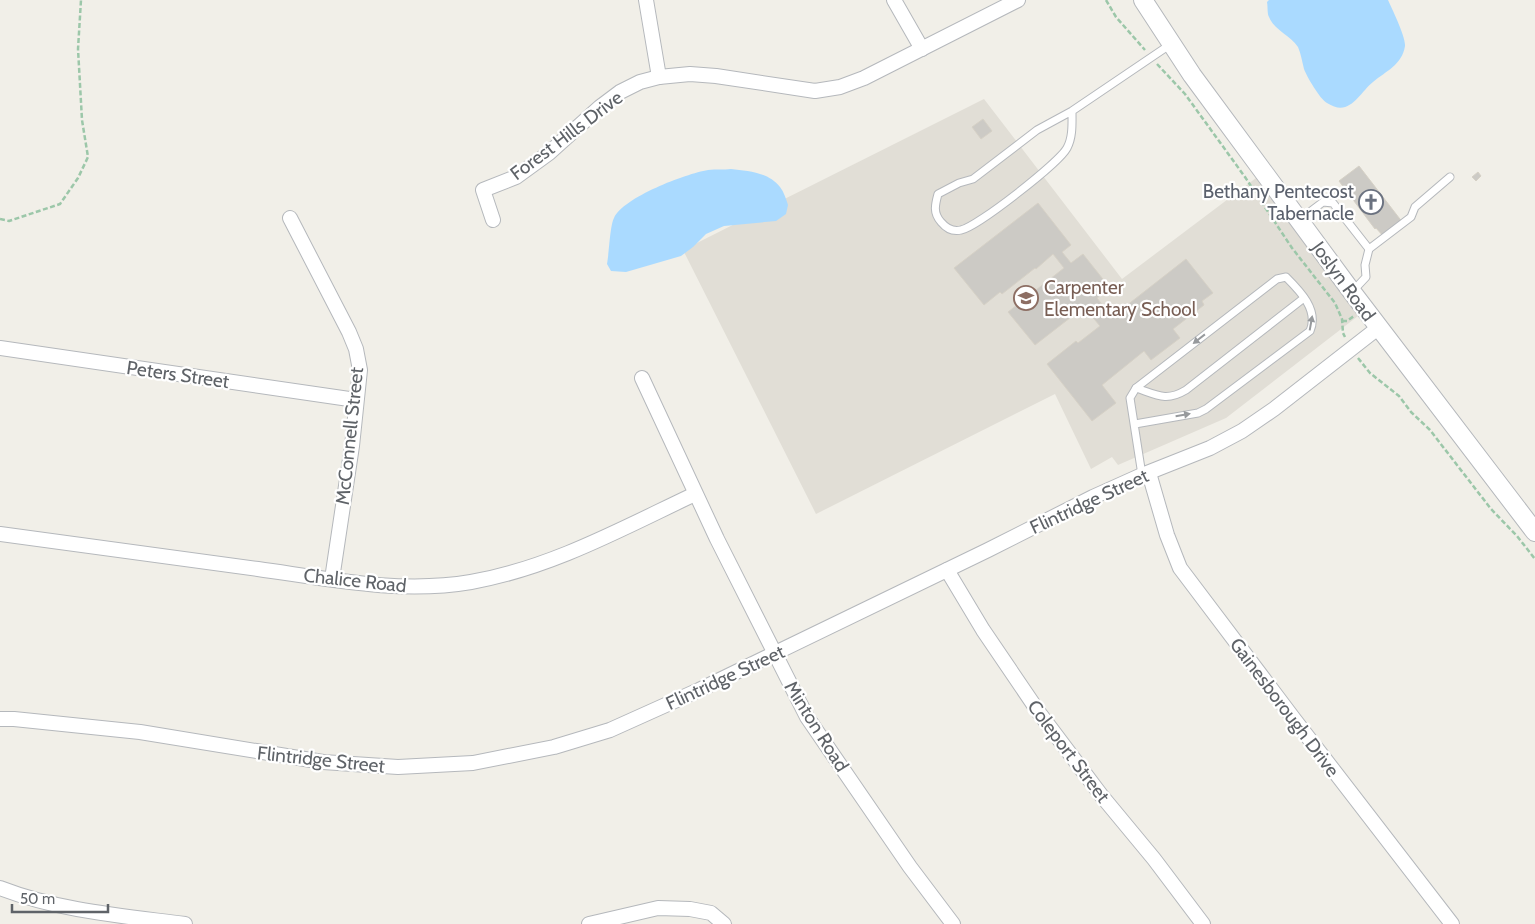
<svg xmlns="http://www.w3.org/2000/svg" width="1535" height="924" viewBox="0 0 1535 924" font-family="Cabin,sans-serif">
	<rect width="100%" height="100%" fill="#f1efe8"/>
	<path fill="#e1ded6" d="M 984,99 L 1122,279 L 1256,178 L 1358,316 L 1226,418 L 1118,465 L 1112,457 L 1091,469 L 1055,394 L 816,514 L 683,250 Z"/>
	<g fill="#aadaff">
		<path d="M 1269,0 L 1388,0 C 1392,9 1406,37 1405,46 C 1402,65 1386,71 1373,82 C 1359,93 1350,118 1327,103 C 1320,99 1307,77 1304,69 C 1302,61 1301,54 1298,47 C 1290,35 1274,30 1269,17 C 1267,13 1268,7 1267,2 Z"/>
		<path d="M 731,169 C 748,171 768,172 780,187 C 784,192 786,199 788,205 L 786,214 L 776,221 L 724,226 L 706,234 L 693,247 L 681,256 L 626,272 L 611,271 L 607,264 C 609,254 610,225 614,218 C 624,197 685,174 708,170 C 716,169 724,170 731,169 Z"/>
	</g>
	<g fill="#cccac5" stroke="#d6d1c6">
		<path d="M 983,119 L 992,131 L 981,139 L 972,127 Z"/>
		<path d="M 1359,166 L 1403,223 L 1384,237 L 1376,228 L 1375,229 L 1339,181 Z"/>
		<path d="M 1478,172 L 1481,176 L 1476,181 L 1472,177 Z"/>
		<path d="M 1038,203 L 1071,245 L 1062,252 L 1071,263 L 1083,254 L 1110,288 L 1097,298 L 1112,317 L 1186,259 L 1213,293 L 1202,301 L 1204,305 L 1173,329 L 1180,338 L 1151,360 L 1144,351 L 1102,385 L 1116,403 L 1092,421 L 1047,364 L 1076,341 L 1078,343 L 1100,326 L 1084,307 L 1035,345 L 1008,312 L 1064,268 L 1053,254 L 1036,269 L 1035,268 L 1002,294 L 1000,292 L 984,305 L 954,268 Z"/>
	</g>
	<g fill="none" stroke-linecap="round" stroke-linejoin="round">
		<defs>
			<g id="service">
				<path d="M 1072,111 C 1072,123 1073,137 1067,148 C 1059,163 977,227 961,230 C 953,232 946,228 941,222 C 933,213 935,205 938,194 L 959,183 L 973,179 L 1037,130 L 1072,111 L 1171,44"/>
				<path d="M 1299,220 L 1323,202 L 1333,203 L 1369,249 L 1411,217 L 1415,207 L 1450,177"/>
				<path d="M 1352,292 L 1366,277 L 1365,265 L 1369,249"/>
				<path d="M 1136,388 C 1157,395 1166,402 1186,390 L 1304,298"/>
				<path d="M 1135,424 L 1198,413 L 1206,409 L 1310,331 C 1319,310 1300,291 1286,277 L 1277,279 L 1136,388 L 1130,398 L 1142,475"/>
			</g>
			<g id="minor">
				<path d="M 646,0 L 659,77"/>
				<path d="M 894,0 L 922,49"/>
				<path d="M 290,218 L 349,332 L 356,349 L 360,370 L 352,446 L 332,579"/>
				<path d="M 493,220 L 483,190 L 516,177 L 549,153 L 600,107 L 620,92 L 640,82 L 659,77 L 690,74 L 716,76 L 815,91 L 840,87 L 864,78 L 1018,0"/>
				<path d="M 0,348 L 356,400"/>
				<path d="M 642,378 L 717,539 L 807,717 L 910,867 L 953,924"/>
				<path d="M 1149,473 L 1167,535 L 1180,568 L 1294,719 L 1452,924"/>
				<path d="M 0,534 C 86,545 172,557 258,569 C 329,579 400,594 471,582 C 551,568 623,528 695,494"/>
				<path d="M 947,570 L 983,630 L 1040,714 L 1101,795 L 1154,859 L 1203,924"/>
				<path d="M 0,719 L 14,719 L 140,732 L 323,762 L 398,767 L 473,763 L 554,747 L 610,730 L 699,690 L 988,550 L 1093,497 L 1142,475 L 1210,448 L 1242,431 L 1274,409 L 1378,328"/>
				<path d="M 0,888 C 59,911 123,916 185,924"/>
				<path d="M 589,924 L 658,908 L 690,909 L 711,913 L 724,924"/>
			</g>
			<path id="tertiary" d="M 1143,0 L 1192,75 L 1352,292 L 1535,532"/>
		</defs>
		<use href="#service" stroke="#b5b8bc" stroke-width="9"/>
		<use href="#minor" stroke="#b5b8bc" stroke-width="16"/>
		<use href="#tertiary" stroke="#b5b8bc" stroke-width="20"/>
		<g stroke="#9cc7a9" stroke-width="2.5" stroke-dasharray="5 2.5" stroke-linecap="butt">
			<path d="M 1106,0 L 1116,17 L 1145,50"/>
			<path d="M 1157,64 L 1185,94 L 1245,177 L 1292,248 L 1335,303 L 1342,319 L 1343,333 L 1345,337"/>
			<path d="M 0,219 L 9,221 L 60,204 L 78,178 L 88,157 L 82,120 L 78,49 L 81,0"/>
			<path d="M 1342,321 L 1347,321 L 1354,316"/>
			<path d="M 1358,358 L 1370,373 L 1399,396 L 1411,412 L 1430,430 L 1491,509 L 1517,536 L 1535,559"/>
		</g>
		<use href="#service" stroke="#fff" stroke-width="7"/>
		<use href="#minor" stroke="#fff" stroke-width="14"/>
		<use href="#tertiary" stroke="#fff" stroke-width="18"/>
	</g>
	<defs><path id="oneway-solid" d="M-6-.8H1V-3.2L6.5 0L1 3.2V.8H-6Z" transform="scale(1.25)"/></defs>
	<g fill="#979a9d">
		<use href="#oneway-solid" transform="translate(1311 323) rotate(-80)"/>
		<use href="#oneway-solid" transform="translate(1199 339) rotate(142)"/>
		<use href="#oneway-solid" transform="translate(1183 415) rotate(-10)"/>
	</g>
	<defs>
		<symbol id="church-ring" viewBox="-11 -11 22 22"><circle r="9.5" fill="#fff" stroke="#6b7280" stroke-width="1.5"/><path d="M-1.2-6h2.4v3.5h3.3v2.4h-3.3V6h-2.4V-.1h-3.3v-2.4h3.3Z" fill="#6b7280"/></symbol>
		<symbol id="school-ring" viewBox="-11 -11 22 22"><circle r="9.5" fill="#fff" stroke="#8d6e63" stroke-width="1.5"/><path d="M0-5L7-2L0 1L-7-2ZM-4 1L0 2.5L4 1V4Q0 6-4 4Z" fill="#8d6e63"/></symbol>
	</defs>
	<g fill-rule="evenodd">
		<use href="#church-ring" x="1357" y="188" width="28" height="28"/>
		<use href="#school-ring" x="1012" y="284" width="28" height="28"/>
	</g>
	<g text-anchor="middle" stroke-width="4.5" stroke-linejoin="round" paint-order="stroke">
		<g font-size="19" fill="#5f6368" stroke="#fff">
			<text transform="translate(566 135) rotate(-37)" y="7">Forest Hills Drive</text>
			<text transform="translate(1344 281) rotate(54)" y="7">Joslyn Road</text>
			<text transform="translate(178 374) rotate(8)" y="7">Peters Street</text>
			<text transform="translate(349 436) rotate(-84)" y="7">McConnell Street</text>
			<text transform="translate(1089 501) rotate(-25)" y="7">Flintridge Street</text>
			<text transform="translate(355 580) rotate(6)" y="7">Chalice Road</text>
			<text transform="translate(725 677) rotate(-25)" y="7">Flintridge Street</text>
			<text transform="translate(1285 707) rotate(53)" y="7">Gainesborough Drive</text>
			<text transform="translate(817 726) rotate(58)" y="7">Minton Road</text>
			<text transform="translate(1069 751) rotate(53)" y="7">Coleport Street</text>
			<text transform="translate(321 759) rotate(6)" y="7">Flintridge Street</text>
		</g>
		<g font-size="19" fill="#5b616d" stroke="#fff" text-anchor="end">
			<text x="1354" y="198">Bethany Pentecost<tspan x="1354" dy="22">Tabernacle</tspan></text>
		</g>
		<g font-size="19" fill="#785e54" stroke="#fff" text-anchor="start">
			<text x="1044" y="294">Carpenter<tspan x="1044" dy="22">Elementary School</tspan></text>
		</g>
	</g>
	<path d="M12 904v8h96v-8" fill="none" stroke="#5f6368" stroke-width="2.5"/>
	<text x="20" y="904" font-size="15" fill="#5f6368" stroke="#ffffff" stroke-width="4" paint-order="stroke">50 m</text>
</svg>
